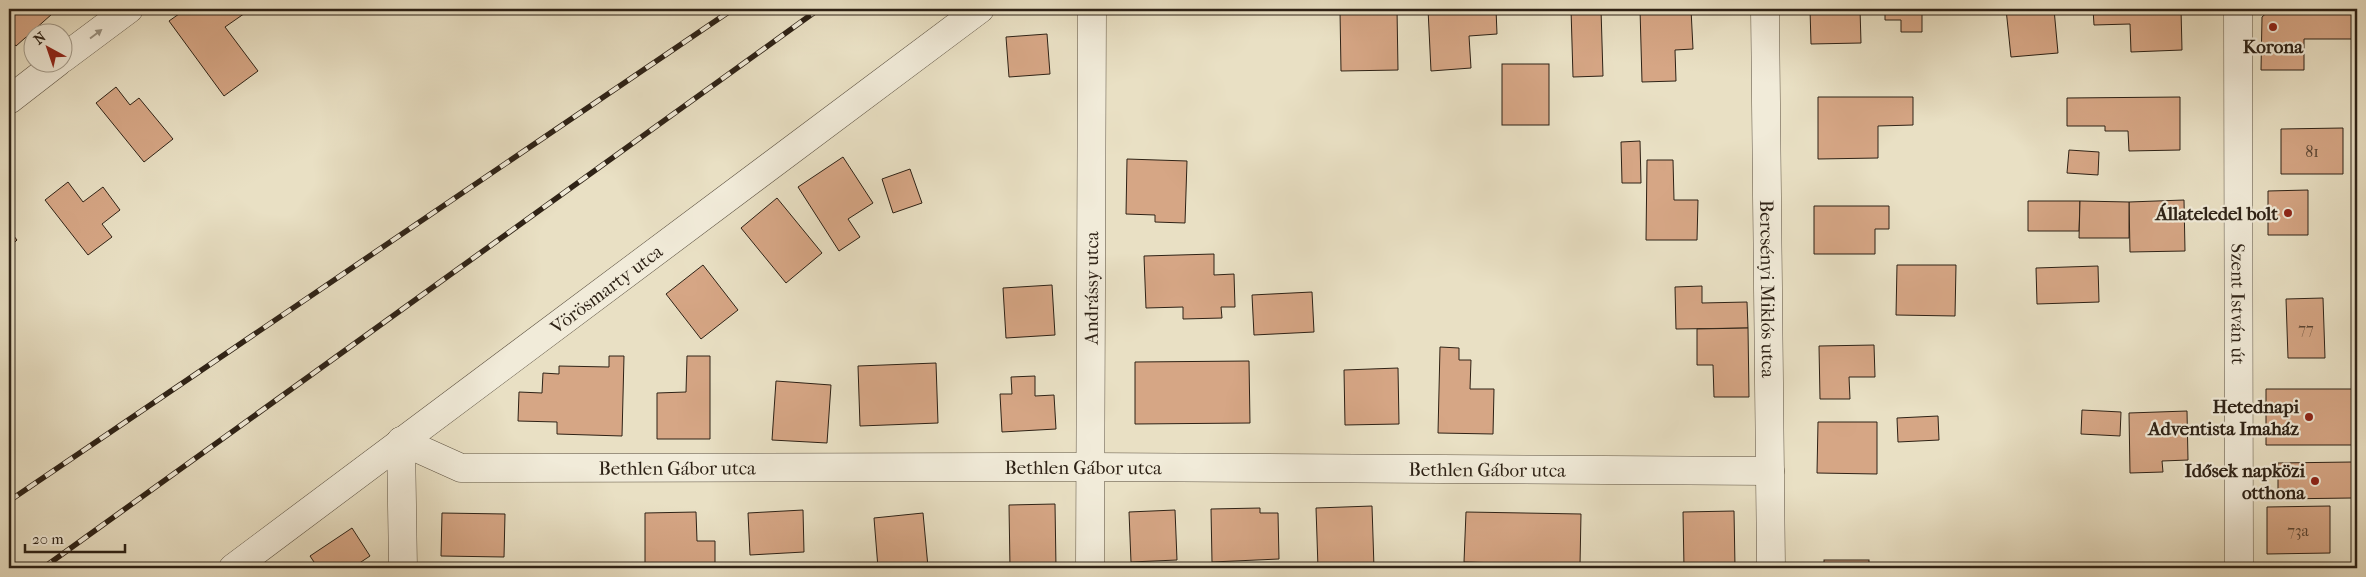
<svg xmlns="http://www.w3.org/2000/svg" width="2366" height="577" viewBox="0 0 2366 577" font-family="'IM FELL French Canon',serif">
	<rect width="100%" height="100%" fill="#e9e0c4"/>
	<filter id="stains"><feTurbulence type="fractalNoise" baseFrequency=".004" numOctaves="4"/><feColorMatrix values="0 0 0 0 .2 0 0 0 0 .09 0 0 0 0 .02 0 0 0 .5 -.17"/></filter>
	<radialGradient id="worn" r=".72"><stop offset=".6" stop-color="#630" stop-opacity="0"/><stop offset="1" stop-color="#630" stop-opacity=".3"/></radialGradient>
	<g fill="#d6a685" stroke="#2e2216">
		<path d="M 9,9 L 48,9 L 52,14 L 16,46 L 9,38 Z"/>
		<path d="M 186,9 L 246,9 L 248,11 L 225,27 L 258,71 L 224,96 L 169,21 Z"/>
		<path d="M 1397,9 L 1398,70 L 1341,71 L 1340,11 Z"/>
		<path d="M 1428,9 L 1496,9 L 1497,34 L 1469,36 L 1471,68 L 1431,71 Z"/>
		<path d="M 1571,9 L 1601,9 L 1603,76 L 1573,77 Z"/>
		<path d="M 1640,9 L 1691,9 L 1693,49 L 1675,50 L 1676,81 L 1642,82 Z"/>
		<path d="M 1810,9 L 1860,9 L 1861,43 L 1811,44 Z"/>
		<path d="M 1885,9 L 1922,9 L 1922,32 L 1901,32 L 1901,20 L 1885,20 Z"/>
		<path d="M 2006,9 L 2054,9 L 2058,53 L 2011,57 Z"/>
		<path d="M 2093,9 L 2181,9 L 2182,50 L 2131,52 L 2130,24 L 2094,25 Z"/>
		<path d="M 2271,9 L 2357,9 L 2357,39 L 2304,39 L 2304,70 L 2261,70 L 2262,17 Z"/>
		<path d="M 1047,34 L 1050,74 L 1009,77 L 1006,37 Z"/>
		<rect x="1502" y="64" width="47" height="61"/>
		<path d="M 116,87 L 130,105 L 139,98 L 173,139 L 144,162 L 96,103 Z"/>
		<path d="M 1818,97 L 1913,97 L 1913,125 L 1878,126 L 1878,158 L 1818,159 Z"/>
		<path d="M 2180,97 L 2180,150 L 2129,151 L 2128,131 L 2105,131 L 2105,126 L 2067,126 L 2067,98 Z"/>
		<path d="M 2343,128 L 2343,174 L 2281,174 L 2281,129 Z"/>
		<path d="M 1640,141 L 1641,183 L 1622,183 L 1621,142 Z"/>
		<path d="M 2069,150 L 2099,152 L 2098,175 L 2067,173 Z"/>
		<path d="M 843,157 L 873,203 L 848,219 L 860,237 L 839,251 L 798,187 Z"/>
		<path d="M 1127,159 L 1187,161 L 1185,223 L 1155,222 L 1155,215 L 1126,214 Z"/>
		<path d="M 1647,160 L 1673,160 L 1674,200 L 1698,200 L 1697,240 L 1646,240 Z"/>
		<path d="M 910,169 L 922,203 L 893,213 L 882,179 Z"/>
		<path d="M 68,182 L 83,202 L 103,187 L 120,210 L 102,224 L 112,237 L 88,255 L 45,200 Z"/>
		<path d="M 2308,190 L 2308,235 L 2268,235 L 2268,191 Z"/>
		<path d="M 777,198 L 822,253 L 786,283 L 741,228 Z"/>
		<path d="M 2184,200 L 2185,251 L 2130,252 L 2129,202 Z"/>
		<path d="M 2028,201 L 2080,201 L 2079,231 L 2028,231 Z"/>
		<path d="M 2080,201 L 2129,202 L 2129,238 L 2079,238 Z"/>
		<path d="M 1814,206 L 1889,206 L 1889,229 L 1875,229 L 1875,254 L 1814,254 Z"/>
		<path d="M 9,230 L 17,240 L 9,248 Z"/>
		<path d="M 1214,254 L 1214,275 L 1234,274 L 1235,307 L 1221,307 L 1222,318 L 1183,319 L 1183,307 L 1146,308 L 1144,256 Z"/>
		<path d="M 703,265 L 738,310 L 701,339 L 666,294 Z"/>
		<path d="M 1897,265 L 1956,265 L 1955,316 L 1896,315 Z"/>
		<path d="M 2098,266 L 2099,302 L 2037,304 L 2036,268 Z"/>
		<path d="M 1052,285 L 1055,335 L 1006,338 L 1003,288 Z"/>
		<path d="M 1702,286 L 1702,303 L 1747,302 L 1748,328 L 1676,329 L 1675,287 Z"/>
		<path d="M 1312,292 L 1314,332 L 1254,335 L 1252,295 Z"/>
		<path d="M 2323,298 L 2325,358 L 2288,358 L 2286,299 Z"/>
		<path d="M 1748,328 L 1749,397 L 1714,397 L 1713,365 L 1697,365 L 1697,329 Z"/>
		<path d="M 1874,345 L 1875,377 L 1849,377 L 1850,399 L 1820,399 L 1819,346 Z"/>
		<path d="M 1440,347 L 1459,348 L 1459,360 L 1471,360 L 1470,389 L 1494,389 L 1493,434 L 1438,433 Z"/>
		<path d="M 609,356 L 624,356 L 622,436 L 557,434 L 557,422 L 518,421 L 519,392 L 542,393 L 543,373 L 559,374 L 559,366 L 609,367 Z"/>
		<path d="M 687,356 L 710,356 L 710,439 L 657,439 L 657,393 L 686,392 Z"/>
		<path d="M 1249,361 L 1250,423 L 1135,424 L 1135,362 Z"/>
		<path d="M 936,363 L 938,423 L 860,426 L 858,366 Z"/>
		<path d="M 1398,368 L 1399,424 L 1345,425 L 1344,370 Z"/>
		<path d="M 1035,376 L 1035,396 L 1054,395 L 1056,429 L 1002,432 L 1000,394 L 1012,394 L 1011,377 Z"/>
		<path d="M 776,381 L 831,385 L 827,443 L 772,440 Z"/>
		<path d="M 2266,389 L 2353,389 L 2352,445 L 2266,445 Z"/>
		<path d="M 2082,410 L 2121,412 L 2120,436 L 2081,434 Z"/>
		<path d="M 2187,411 L 2188,460 L 2162,461 L 2163,472 L 2130,473 L 2129,413 Z"/>
		<path d="M 1938,416 L 1939,440 L 1898,442 L 1897,418 Z"/>
		<path d="M 1818,422 L 1877,422 L 1877,474 L 1817,473 Z"/>
		<path d="M 2352,462 L 2352,498 L 2278,499 L 2278,463 Z"/>
		<path d="M 1055,504 L 1056,568 L 1010,568 L 1009,505 Z"/>
		<path d="M 1372,506 L 1374,568 L 1318,568 L 1316,508 Z"/>
		<path d="M 2330,506 L 2330,553 L 2267,554 L 2267,507 Z"/>
		<path d="M 1260,508 L 1260,513 L 1278,513 L 1279,559 L 1212,562 L 1211,509 Z"/>
		<path d="M 803,510 L 804,552 L 750,555 L 748,513 Z"/>
		<path d="M 1175,510 L 1177,560 L 1131,562 L 1129,512 Z"/>
		<path d="M 1734,511 L 1735,567 L 1684,568 L 1683,512 Z"/>
		<path d="M 696,512 L 697,541 L 715,541 L 715,568 L 645,568 L 645,513 Z"/>
		<path d="M 1466,512 L 1581,514 L 1580,565 L 1464,562 Z"/>
		<path d="M 442,513 L 505,514 L 504,557 L 441,556 Z"/>
		<path d="M 923,513 L 928,567 L 878,568 L 874,518 Z"/>
		<path d="M 352,528 L 370,556 L 352,568 L 318,568 L 310,556 Z"/>
		<rect x="1824" y="560" width="45" height="8"/>
	</g>
	<g fill="none" stroke-linecap="round" stroke-linejoin="round">
		<defs>
			<g id="minor">
				<path id="s1" d="M 1765,9 L 1771,568"/>
				<path id="s2" d="M 2238,9 L 2239,568"/>
				<path d="M 62,59 L 129,9"/>
				<path d="M 9,100 L 58,62"/>
				<path id="s3" d="M 401,441 L 461,468 L 1089,467 L 1770,471"/>
				<path d="M 401,441 L 403,568"/>
				<path id="s4" d="M 233,568 L 980,9"/>
				<path id="s5" d="M 1090,568 L 1092,9"/>
			</g>
		</defs>
		<use href="#minor" stroke="#5d5242" stroke-width="29"/>
		<use href="#minor" stroke="#f1ebd9" stroke-width="28"/>
		<defs>
			<g id="rail">
				<path d="M 9,501 L 733,9"/>
				<path d="M 43,568 L 819,9"/>
			</g>
		</defs>
		<use href="#rail" stroke="#2e2216" stroke-width="5.5"/>
		<use href="#rail" stroke="#f1ebd9" stroke-width="4" stroke-dasharray="11" stroke-linecap="butt"/>
	</g>
	<defs><path id="oneway-solid" d="M-6-.8H1V-3.2L6.5 0L1 3.2V.8H-6Z" transform="scale(1.25)"/></defs>
	<use fill="#999181" href="#oneway-solid" transform="translate(96 34) rotate(-37)"/>
	<g fill="#8f2418" stroke="#f1ebd9" stroke-width="2">
		<circle cx="2273" cy="27" r="5"/>
		<circle cx="2288" cy="213" r="5"/>
		<circle cx="2309" cy="417" r="5"/>
		<circle cx="2315" cy="481" r="5"/>
	</g>
	<g text-anchor="middle" stroke-width="4.5" stroke-linejoin="round" paint-order="stroke">
		<g font-size="16" fill="#584332">
			<text x="2312" y="157">81</text>
			<text x="2306" y="334">77</text>
			<text x="2298" y="536">73a</text>
		</g>
		<g font-size="19" font-weight="bold" fill="#2e2216" stroke="#f1ebd9" text-anchor="end">
			<text x="2273" y="53" text-anchor="middle">Korona</text>
			<text x="2278" y="220">Állateledel bolt</text>
			<text x="2299" y="413">Hetednapi<tspan x="2299" dy="22">Adventista Imaház</tspan></text>
			<text x="2305" y="477">Idősek napközi<tspan x="2305" dy="22">otthona</tspan></text>
		</g>
		<g font-size="19" fill="#2e2216" stroke="#f1ebd9">
			<text dy="7" stroke="none"><textPath href="#s4" startOffset="466">Vörösmarty utca</textPath></text>
			<text dy="7" stroke="none"><textPath href="#s5" startOffset="280">Andrássy utca</textPath></text>
			<text dy="7" stroke="none"><textPath href="#s1" startOffset="280">Bercsényi Miklós utca</textPath></text>
			<text dy="7" stroke="none"><textPath href="#s2" startOffset="295">Szent István út</textPath></text>
			<text dy="7" stroke="none"><textPath href="#s3" startOffset="688">Bethlen Gábor utca</textPath></text>
			<text dy="7" stroke="none"><textPath href="#s3" startOffset="282">Bethlen Gábor utca</textPath></text>
			<text dy="7" stroke="none"><textPath href="#s3" startOffset="1092">Bethlen Gábor utca</textPath></text>
		</g>
	</g>
	<rect width="2366" height="577" fill="none" stroke="#e9e0c4" stroke-width="30"/>
	<rect x="10" y="10" width="2346" height="557" fill="none" stroke="#2e2216" stroke-width="2.5"/>
	<rect x="15" y="15" width="2336" height="547" fill="none" stroke="#2e2216"/>
	<g transform="translate(48 48) rotate(320)"><circle r="24" fill="#f1ebd9" stroke="#a39b8b"/>
	<path d="M0-4L9 19L0 12L-9 19Z" fill="#8f2418"/>
	<text y="-8" font-size="14" font-weight="bold" text-anchor="middle" fill="#2e2216">N</text>
	</g>
	<path d="M25 544v8h100v-8" fill="none" stroke="#2e2216" stroke-width="2.5"/>
	<text x="32" y="544" font-size="15" fill="#2e2216" stroke="#f1ebd9" stroke-width="4" paint-order="stroke">20 m</text>
	<rect width="100%" height="100%" filter="url(#stains)"/>
	<rect width="100%" height="100%" fill="url(#worn)"/>
</svg>
